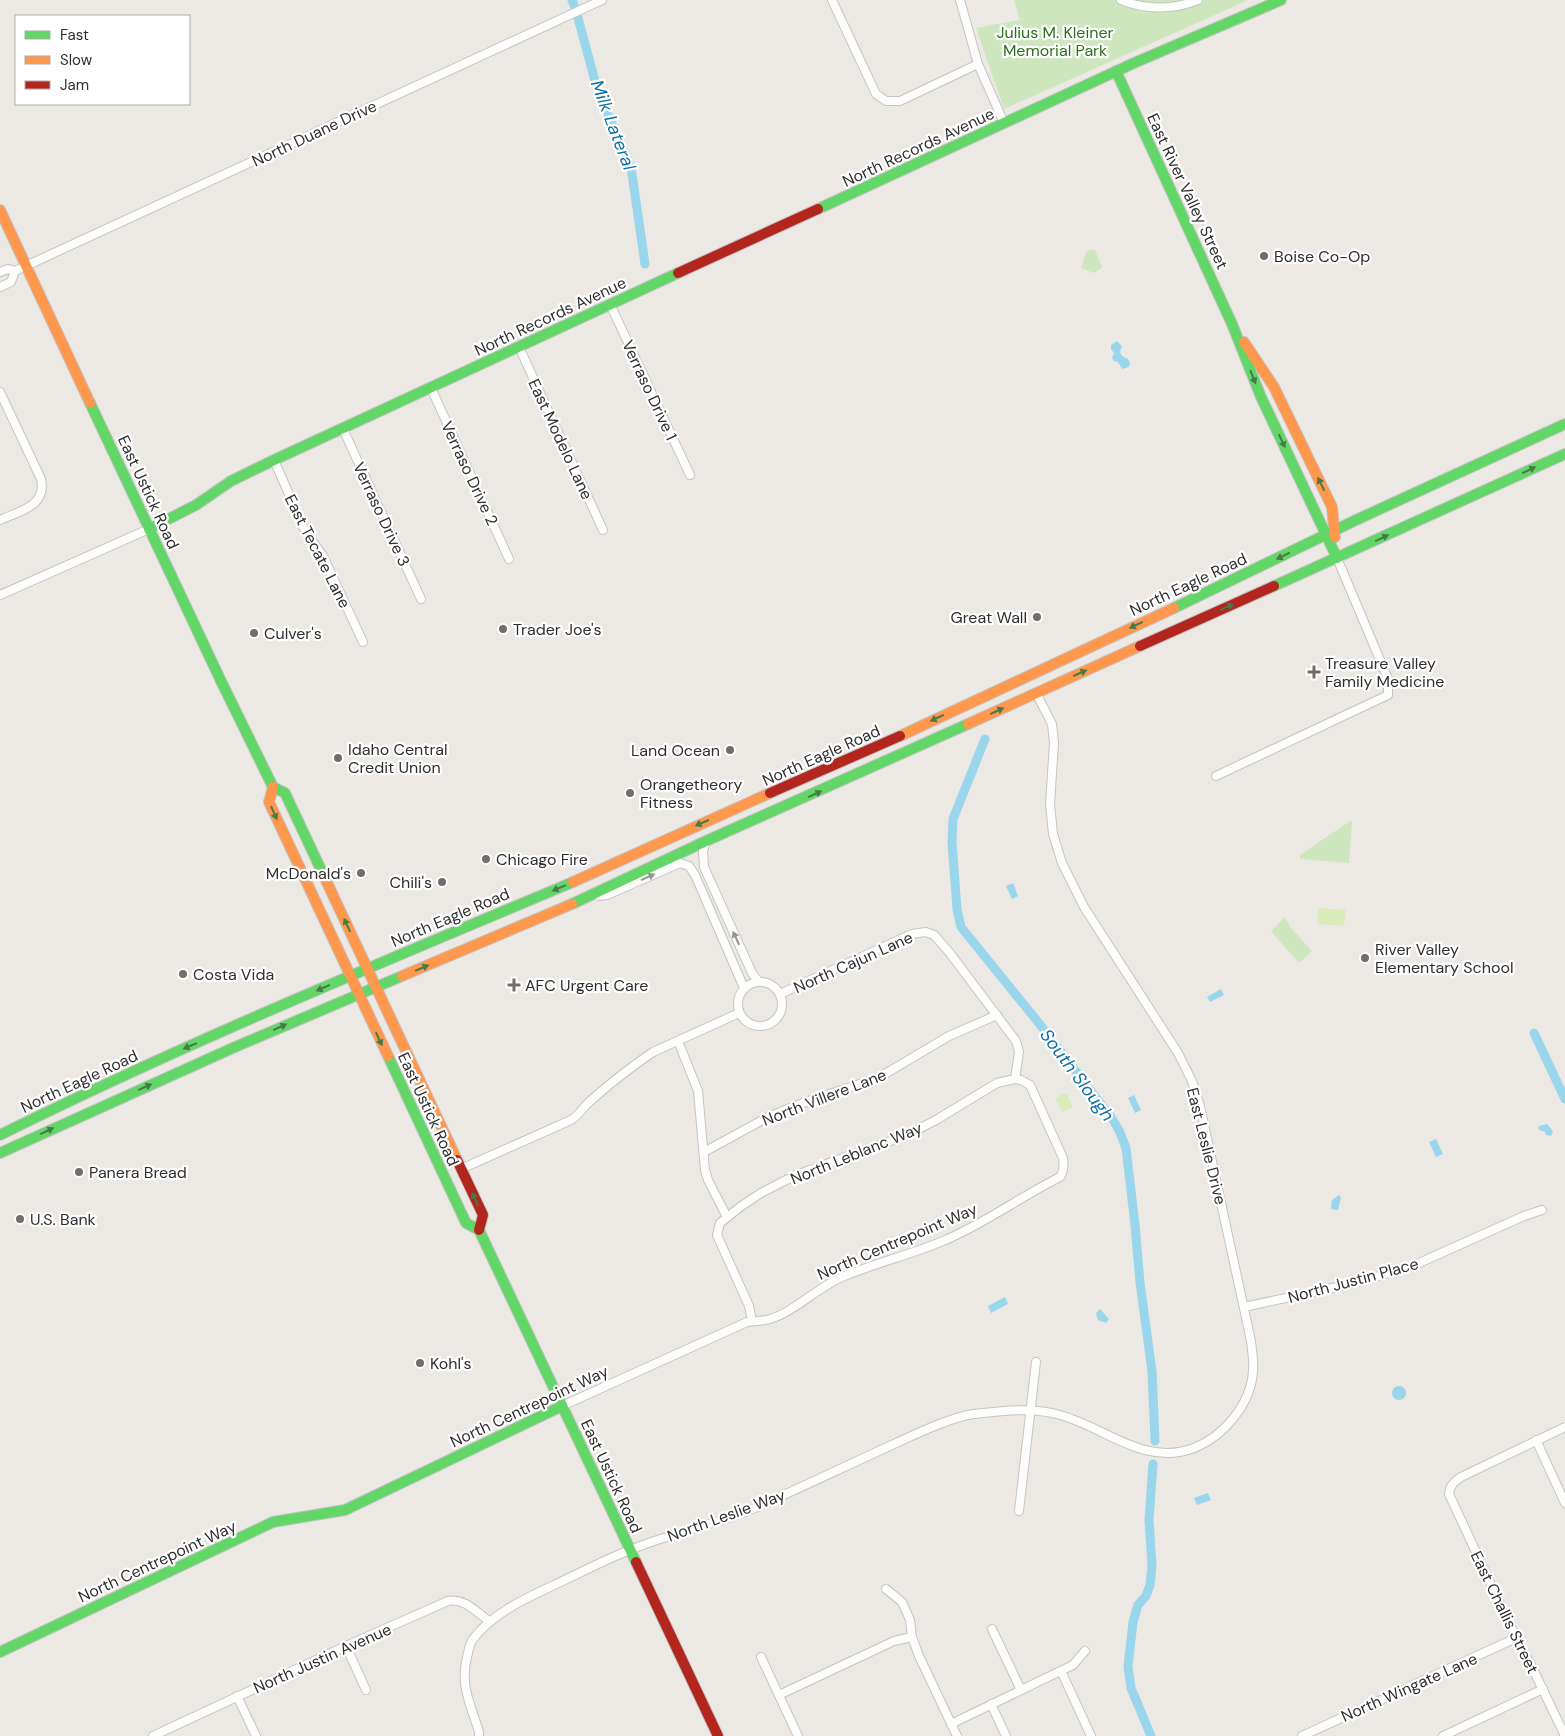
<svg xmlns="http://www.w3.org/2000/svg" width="1565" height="1736" viewBox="0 0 1565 1736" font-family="'DM Sans',sans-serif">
	<rect width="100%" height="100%" fill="#ece8e4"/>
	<g fill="#cee6be">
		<path d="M 1014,0 L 1248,0 L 1004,109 L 976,28 L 1020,20 Z"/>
		<path d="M 1091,250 L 1095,250 L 1102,266 L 1102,268 L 1094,273 L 1081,268 L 1086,252 Z"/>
		<path d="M 1350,821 L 1352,821 L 1349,863 L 1300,859 L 1300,855 Z"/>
		<path d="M 1285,917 L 1290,927 L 1312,951 L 1299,963 L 1271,931 Z"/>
	</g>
	<g fill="#d9eabb">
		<path d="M 1318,908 L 1346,910 L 1344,926 L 1317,924 Z"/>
		<path d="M 1066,1093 L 1073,1107 L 1062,1112 L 1055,1098 Z"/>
	</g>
	<g fill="#99d6ec">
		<path d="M 1117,341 L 1122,346 L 1120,352 L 1122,356 L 1128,359 L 1130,363 L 1129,367 L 1122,369 L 1118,362 L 1114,361 L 1112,358 L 1114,353 L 1111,349 L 1111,345 Z"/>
		<path d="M 1013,883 L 1018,896 L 1012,899 L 1006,886 Z"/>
		<path d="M 1221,989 L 1224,995 L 1210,1002 L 1207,997 Z"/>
		<path d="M 1134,1095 L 1141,1110 L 1135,1113 L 1128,1098 Z"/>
		<path d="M 1547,1124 L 1553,1131 L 1551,1136 L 1546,1135 L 1545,1132 L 1539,1130 L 1538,1128 L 1539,1126 Z"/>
		<path d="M 1436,1139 L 1443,1154 L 1436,1157 L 1429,1142 Z"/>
		<path d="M 1339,1195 L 1341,1198 L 1338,1210 L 1331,1209 L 1332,1200 Z"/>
		<path d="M 1005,1297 L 1008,1304 L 991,1313 L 988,1306 Z"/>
		<path d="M 1100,1309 L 1109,1319 L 1106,1323 L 1098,1320 L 1096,1313 Z"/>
		<circle cx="1399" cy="1393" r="7"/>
		<path d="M 1208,1493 L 1211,1500 L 1197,1505 L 1194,1498 Z"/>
	</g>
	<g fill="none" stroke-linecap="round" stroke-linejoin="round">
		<g stroke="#99d6ec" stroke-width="9">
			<path d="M 572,0 L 574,5"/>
			<path d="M 578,18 L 598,92 L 631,167 L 645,264"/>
			<path d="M 985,739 L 953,819 L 952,842 L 957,909 L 961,927 L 1038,1022 L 1111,1117 L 1119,1130 L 1126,1148 L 1135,1225 L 1140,1283 L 1152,1371 L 1155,1441"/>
			<path d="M 1534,1033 L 1565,1099"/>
			<path d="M 1151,1736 L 1131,1688 L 1128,1667 L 1133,1622 L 1138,1605 L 1146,1596 L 1150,1585 L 1152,1566 L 1149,1520 L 1153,1464"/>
		</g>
		<defs>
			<g id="street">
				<path d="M 832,0 L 876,94 L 886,101 L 900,101 L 978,64"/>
				<path d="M 960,0 L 978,64 L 1004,123"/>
				<path d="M 1121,0 C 1145,10 1173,10 1198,0"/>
				<path d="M 15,271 L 602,0"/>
				<path d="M 0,272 L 8,269 L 15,271 L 11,282 L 0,287"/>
				<path d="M 610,304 L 690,475"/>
				<path d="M 519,347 L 603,530"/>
				<path d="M 431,388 L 509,559"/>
				<path d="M 0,392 L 41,479 C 47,506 20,511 0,520"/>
				<path d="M 343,429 L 421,599"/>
				<path d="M 274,460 L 305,531 L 323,556 L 363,642"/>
				<path d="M 0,595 L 149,529"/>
				<path d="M 1216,776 L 1388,695 L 1388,679 L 1337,558"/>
				<path d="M 706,841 L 703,851 L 704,867 L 752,973 L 758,981"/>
				<path d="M 599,896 L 607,895 L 680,863 L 689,866 L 695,875 L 744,988"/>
				<circle cx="760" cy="1004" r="22"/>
				<path d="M 780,994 L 912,934 L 926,932 L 934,935 L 949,952 L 1016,1041 L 1019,1052 L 1015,1079"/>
				<path d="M 678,1041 L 698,1091 L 705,1170 L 708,1180 L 727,1217"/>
				<path d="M 704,1152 L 768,1117 L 808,1101 L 878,1078 L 949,1036 L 997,1015"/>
				<path d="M 461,1169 L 571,1120 C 579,1115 582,1109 588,1103 C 608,1085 631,1067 653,1052 L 739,1013"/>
				<path d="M 1244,1307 L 1351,1284 L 1410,1267 L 1524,1216 L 1542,1210"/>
				<path d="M 562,1406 L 747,1322 C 755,1321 763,1321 770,1319 C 794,1312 818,1287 842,1277 C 875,1263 910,1255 943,1241 C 984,1224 1020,1197 1060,1177 C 1064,1171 1064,1165 1063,1158 L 1030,1085 L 1021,1080 L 1015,1079 L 997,1083 L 936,1120 L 907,1135 L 796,1175 L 761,1193 L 740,1207 L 720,1223 L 717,1235 L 749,1306 L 752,1321"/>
				<path d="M 1536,1440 L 1565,1503"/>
				<path d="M 1019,1511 L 1036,1362"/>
				<path d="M 886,1589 L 902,1602 L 910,1620 L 912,1637 L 919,1656 L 957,1736"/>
				<path d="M 992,1629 L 1021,1690"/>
				<path d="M 346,1646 L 366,1690"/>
				<path d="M 761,1657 L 798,1736"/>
				<path d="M 1061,1671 L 1091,1736"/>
				<path d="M 779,1695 L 894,1641 L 912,1637"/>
				<path d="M 237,1696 L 256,1736"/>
				<path d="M 991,1704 L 1006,1736"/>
				<path d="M 951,1724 L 1073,1665 L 1085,1651"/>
				<path d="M 153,1736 L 346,1646 L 448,1601 C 465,1598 476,1612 489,1621"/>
				<path d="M 479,1736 L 479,1732 C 470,1702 459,1685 468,1653 C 469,1648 470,1643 473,1639 C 492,1614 524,1599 552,1586 C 578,1574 604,1560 630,1550 C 671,1533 715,1525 755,1508 C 802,1487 848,1465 894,1444 C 916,1434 951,1417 974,1414 C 1002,1411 1033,1407 1060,1415 C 1105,1427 1144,1467 1194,1448 C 1224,1436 1251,1404 1253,1371 C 1254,1361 1252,1351 1251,1341 L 1200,1106 L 1192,1081 L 1178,1053 L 1084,907 L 1062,863 L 1053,834 L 1050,804 L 1054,743 L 1052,724 L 1036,693"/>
				<path d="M 1302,1736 L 1516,1638"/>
				<path d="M 1443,1736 L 1543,1689"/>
				<path d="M 1565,1736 L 1532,1667 L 1516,1638 L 1449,1494 C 1450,1485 1454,1482 1461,1477 L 1565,1427"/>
			</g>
			<g id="fast">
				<path d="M 1116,71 L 1232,324 L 1261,397 L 1337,558"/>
				<path d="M 818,209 L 1134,63 L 1281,0"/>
				<path d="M 90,403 L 221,681 L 273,787 L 285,793 L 323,874"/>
				<path d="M 149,529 L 196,505 L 231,481 L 274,460 L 678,273"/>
				<path d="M 1274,586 L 1565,454"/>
				<path d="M 1174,608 L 1356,520 L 1565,424"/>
				<path d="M 572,904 L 706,841 L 968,724"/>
				<path d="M 388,1056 L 466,1223 L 479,1230 L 636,1562"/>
				<path d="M 0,1135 C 187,1042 381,963 573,882"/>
				<path d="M 0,1153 L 235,1047 L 402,976"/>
				<path d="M 0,1652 L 273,1522 L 345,1510 L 562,1406"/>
			</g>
			<g id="slow">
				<path d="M 0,210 L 90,403"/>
				<path d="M 1244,342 L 1274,387 L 1332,507 L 1335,537"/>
				<path d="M 968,724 L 1140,646"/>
				<path d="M 900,736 L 1174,608"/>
				<path d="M 273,787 L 269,802 L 388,1056"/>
				<path d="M 323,874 L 457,1160"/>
				<path d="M 573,882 L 770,793"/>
				<path d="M 402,976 L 572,904"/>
			</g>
			<g id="jam">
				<path d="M 678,273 L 818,209"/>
				<path d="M 1140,646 L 1274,586"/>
				<path d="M 770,793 L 900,736"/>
				<path d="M 457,1160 L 483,1215 L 479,1230"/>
				<path d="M 636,1562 L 718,1736"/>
			</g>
		</defs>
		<use href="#street" stroke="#c5c4c5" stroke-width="10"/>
		<use href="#fast" stroke="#c5c4c5" stroke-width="12"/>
		<use href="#slow" stroke="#c5c4c5" stroke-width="12"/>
		<use href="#jam" stroke="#c5c4c5" stroke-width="12"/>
		<use href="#street" stroke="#fcfcfb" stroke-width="8"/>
		<use href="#fast" stroke="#63d668" stroke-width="10"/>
		<use href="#slow" stroke="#ff974d" stroke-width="10"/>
		<use href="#jam" stroke="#b3261e" stroke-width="10"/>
	</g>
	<defs><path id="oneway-solid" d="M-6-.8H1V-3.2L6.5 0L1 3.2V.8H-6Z" transform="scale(1.25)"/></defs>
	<g fill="#467a48">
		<use href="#oneway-solid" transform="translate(1253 377) rotate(68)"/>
		<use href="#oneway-solid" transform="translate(1282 441) rotate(65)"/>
		<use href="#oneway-solid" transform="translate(1529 470) rotate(-25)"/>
		<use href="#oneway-solid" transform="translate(1321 484) rotate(-116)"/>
		<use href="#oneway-solid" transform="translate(1382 538) rotate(-25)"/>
		<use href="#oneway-solid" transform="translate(1283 556) rotate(154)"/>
		<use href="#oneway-solid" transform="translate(1227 607) rotate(-24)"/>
		<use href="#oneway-solid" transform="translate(1136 625) rotate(155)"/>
		<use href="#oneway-solid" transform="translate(1080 673) rotate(-24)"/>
		<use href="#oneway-solid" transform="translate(997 711) rotate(-25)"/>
		<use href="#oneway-solid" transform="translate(937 718) rotate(155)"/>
		<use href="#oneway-solid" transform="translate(815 794) rotate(-24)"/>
		<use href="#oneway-solid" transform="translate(274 813) rotate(66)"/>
		<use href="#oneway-solid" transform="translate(702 823) rotate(156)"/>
		<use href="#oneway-solid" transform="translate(559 888) rotate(157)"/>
		<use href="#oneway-solid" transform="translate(347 925) rotate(-115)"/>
		<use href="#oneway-solid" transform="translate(422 968) rotate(-23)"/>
		<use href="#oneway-solid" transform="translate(323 988) rotate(156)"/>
		<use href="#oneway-solid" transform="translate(280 1027) rotate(-24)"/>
		<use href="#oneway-solid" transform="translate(379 1039) rotate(65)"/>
		<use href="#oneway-solid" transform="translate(190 1046) rotate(157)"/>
		<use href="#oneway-solid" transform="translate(145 1087) rotate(-24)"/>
		<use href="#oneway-solid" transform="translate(47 1131) rotate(-25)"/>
		<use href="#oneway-solid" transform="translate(475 1199) rotate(-115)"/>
	</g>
	<g fill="#959594">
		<use href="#oneway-solid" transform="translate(648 877) rotate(-24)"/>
		<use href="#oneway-solid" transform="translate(736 938) rotate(-115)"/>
	</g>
	<g fill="#706f6e" stroke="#fff" stroke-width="2">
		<circle cx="1264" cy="256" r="5"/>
		<circle cx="1037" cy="617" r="5"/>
		<circle cx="503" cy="629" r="5"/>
		<circle cx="254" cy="633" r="5"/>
		<path d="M1311.5 664.5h5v5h5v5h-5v5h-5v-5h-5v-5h5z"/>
		<circle cx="730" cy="750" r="5"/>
		<circle cx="338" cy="758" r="5"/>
		<circle cx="630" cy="793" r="5"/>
		<circle cx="486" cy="859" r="5"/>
		<circle cx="361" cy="873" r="5"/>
		<circle cx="442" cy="882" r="5"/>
		<circle cx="1365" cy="958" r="5"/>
		<circle cx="183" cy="974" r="5"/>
		<path d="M511.5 977.5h5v5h5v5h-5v5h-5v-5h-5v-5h5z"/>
		<circle cx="79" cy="1172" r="5"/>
		<circle cx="20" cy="1219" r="5"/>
		<circle cx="420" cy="1363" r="5"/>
	</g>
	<g text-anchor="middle" stroke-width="4.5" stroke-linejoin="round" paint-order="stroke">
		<g font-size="16" fill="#2c6e1b" stroke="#fff">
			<text x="1055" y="38">Julius M. Kleiner<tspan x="1055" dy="18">Memorial Park</tspan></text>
		</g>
		<g font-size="16" fill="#2e2e2e" stroke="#fff">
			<text transform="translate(314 133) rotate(-25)" y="6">North Duane Drive</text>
			<text transform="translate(918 147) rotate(-25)" y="6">North Records Avenue</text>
			<text transform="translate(1188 191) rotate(65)" y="6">East River Valley Street</text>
			<text transform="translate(550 316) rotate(-25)" y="6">North Records Avenue</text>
			<text transform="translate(650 390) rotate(65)" y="6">Verraso Drive 1</text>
			<text transform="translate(561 439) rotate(65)" y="6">East Modelo Lane</text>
			<text transform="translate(470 473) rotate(65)" y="6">Verraso Drive 2</text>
			<text transform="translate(149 492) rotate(65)" y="6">East Ustick Road</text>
			<text transform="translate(382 514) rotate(65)" y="6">Verraso Drive 3</text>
			<text transform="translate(318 551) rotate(63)" y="6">East Tecate Lane</text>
			<text transform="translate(1188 584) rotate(-25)" y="6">North Eagle Road</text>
			<text transform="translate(821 755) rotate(-24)" y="6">North Eagle Road</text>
			<text transform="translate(450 917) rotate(-23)" y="6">North Eagle Road</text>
			<text transform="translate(853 962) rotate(-24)" y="6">North Cajun Lane</text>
			<text transform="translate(79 1081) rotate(-25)" y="6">North Eagle Road</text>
			<text transform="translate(824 1097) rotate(-21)" y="6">North Villere Lane</text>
			<text transform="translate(429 1109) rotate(65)" y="6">East Ustick Road</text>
			<text transform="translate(1207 1146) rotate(76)" y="6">East Leslie Drive</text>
			<text transform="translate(856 1153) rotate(-22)" y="6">North Leblanc Way</text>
			<text transform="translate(897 1241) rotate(-23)" y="6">North Centrepoint Way</text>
			<text transform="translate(1353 1280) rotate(-15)" y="6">North Justin Place</text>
			<text transform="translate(529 1406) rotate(-25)" y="6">North Centrepoint Way</text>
			<text transform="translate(612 1476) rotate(65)" y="6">East Ustick Road</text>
			<text transform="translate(726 1515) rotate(-20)" y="6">North Leslie Way</text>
			<text transform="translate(157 1561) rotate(-25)" y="6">North Centrepoint Way</text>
			<text transform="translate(1505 1612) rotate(64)" y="6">East Challis Street</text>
			<text transform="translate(322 1658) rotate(-24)" y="6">North Justin Avenue</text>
			<text transform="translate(1409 1687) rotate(-24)" y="6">North Wingate Lane</text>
		</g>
		<g font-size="16" fill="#2e2e2e" stroke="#fff" text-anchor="start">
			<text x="1274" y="262">Boise Co-Op</text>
			<text x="1027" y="623" text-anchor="end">Great Wall</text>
			<text x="513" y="635">Trader Joe's</text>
			<text x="264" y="639">Culver's</text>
			<text x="1325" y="669">Treasure Valley<tspan x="1325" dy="18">Family Medicine</tspan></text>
			<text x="348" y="755">Idaho Central<tspan x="348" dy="18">Credit Union</tspan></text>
			<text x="720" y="756" text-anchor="end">Land Ocean</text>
			<text x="640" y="790">Orangetheory<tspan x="640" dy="18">Fitness</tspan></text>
			<text x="496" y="865">Chicago Fire</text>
			<text x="351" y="879" text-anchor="end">McDonald's</text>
			<text x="432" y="888" text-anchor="end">Chili's</text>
			<text x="1375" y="955">River Valley<tspan x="1375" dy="18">Elementary School</tspan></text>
			<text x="193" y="980">Costa Vida</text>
			<text x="525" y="991">AFC Urgent Care</text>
			<text x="89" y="1178">Panera Bread</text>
			<text x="30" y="1225">U.S. Bank</text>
			<text x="430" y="1369">Kohl's</text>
		</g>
		<g font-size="18" font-style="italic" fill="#0d6fa3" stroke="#fff">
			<text transform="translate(613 125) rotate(69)" y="6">Milk Lateral</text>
			<text transform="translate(1077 1075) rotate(53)" y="6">South Slough</text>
		</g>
	</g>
	<rect x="15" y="15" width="175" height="90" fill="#ffffff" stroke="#ababab"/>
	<rect x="25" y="31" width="25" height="8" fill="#63d668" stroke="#ababab"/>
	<text x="60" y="40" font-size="15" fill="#2e2e2e">Fast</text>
	<rect x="25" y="56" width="25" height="8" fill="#ff974d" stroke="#ababab"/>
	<text x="60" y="65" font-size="15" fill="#2e2e2e">Slow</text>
	<rect x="25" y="81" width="25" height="8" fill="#b3261e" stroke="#ababab"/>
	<text x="60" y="90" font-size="15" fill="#2e2e2e">Jam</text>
</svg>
